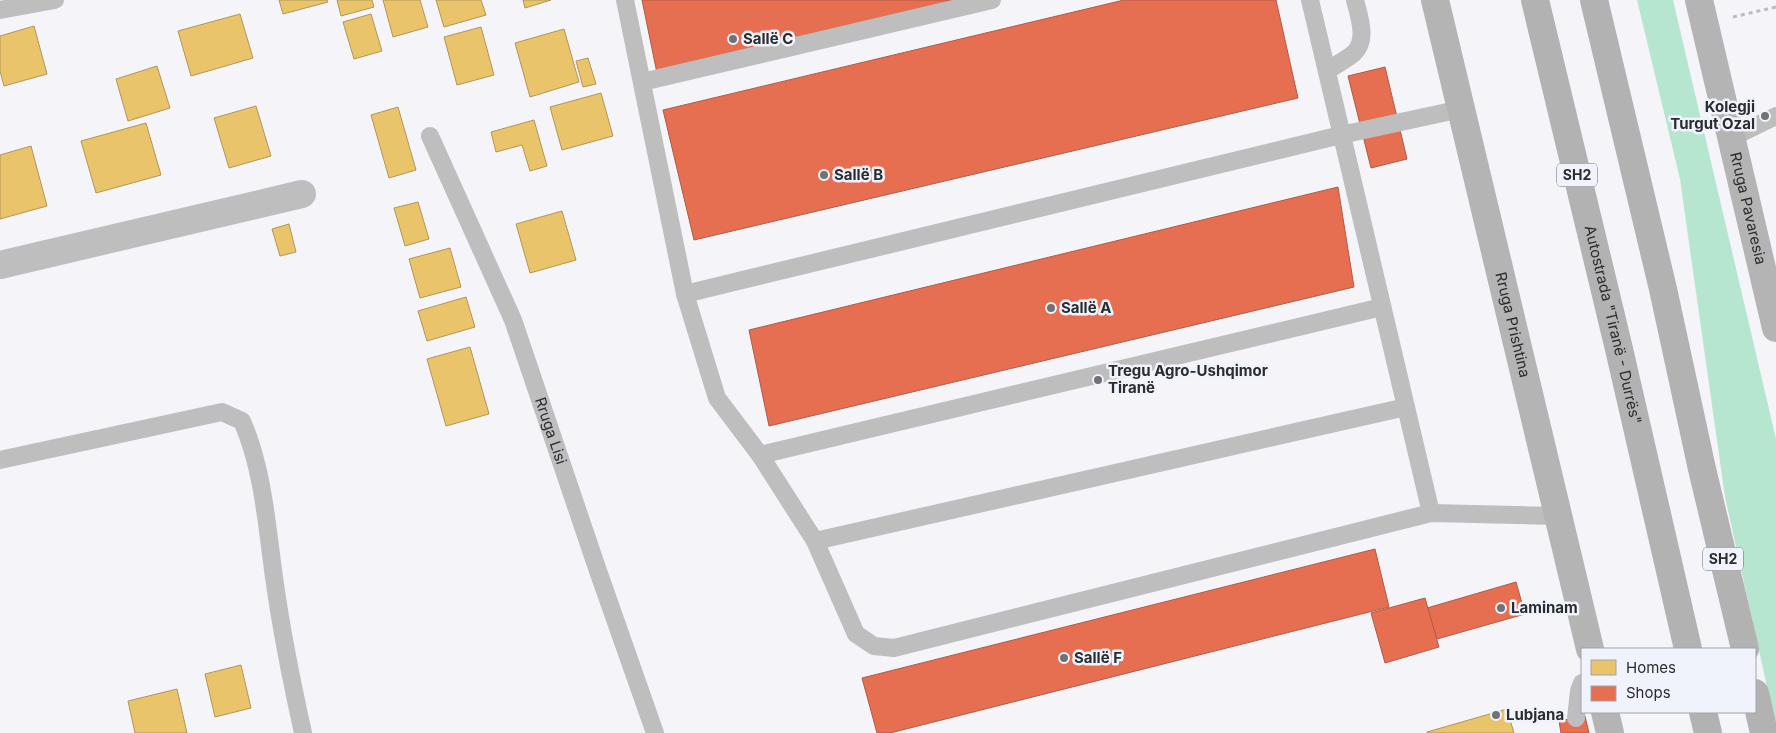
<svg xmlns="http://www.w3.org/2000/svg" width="1776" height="733" viewBox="0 0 1776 733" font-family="Inter,sans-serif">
	<rect width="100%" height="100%" fill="#f4f4f9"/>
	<path fill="#b6e5d0" d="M 1637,0 L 1673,0 L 1776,439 L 1776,727 L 1725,497 L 1680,179 Z"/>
	<g fill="#e9c46a" stroke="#b09658">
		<path d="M 279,0 L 327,0 L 328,2 L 283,14 Z"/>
		<path d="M 337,0 L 372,0 L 374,7 L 341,16 Z"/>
		<path d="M 383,0 L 420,0 L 428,27 L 393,37 Z"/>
		<path d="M 436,0 L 481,0 L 486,15 L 444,27 Z"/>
		<path d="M 523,0 L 551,0 L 525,8 Z"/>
		<path d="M 240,14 L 253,58 L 191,76 L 178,31 Z"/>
		<path d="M 371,14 L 382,51 L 354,59 L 343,22 Z"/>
		<path d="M 34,26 L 47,74 L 4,86 L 0,71 L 0,36 Z"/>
		<path d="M 481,27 L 494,75 L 457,85 L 444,37 Z"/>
		<path d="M 564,29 L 579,82 L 530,97 L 515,43 Z"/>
		<path d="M 588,58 L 596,84 L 583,87 L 576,61 Z"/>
		<path d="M 157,66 L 170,108 L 128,121 L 116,79 Z"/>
		<path d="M 601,93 L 613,136 L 562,150 L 550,107 Z"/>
		<path d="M 256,106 L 271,156 L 229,168 L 214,118 Z"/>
		<path d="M 398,107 L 416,170 L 389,178 L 371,115 Z"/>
		<path d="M 534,120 L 547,166 L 530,171 L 522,145 L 496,152 L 491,132 Z"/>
		<path d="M 146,123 L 161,175 L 96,193 L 81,141 Z"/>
		<path d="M 31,146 L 47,206 L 0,219 L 0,155 Z"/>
		<path d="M 418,202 L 429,239 L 405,246 L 394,208 Z"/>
		<path d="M 562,211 L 576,260 L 530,273 L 516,224 Z"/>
		<path d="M 289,224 L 296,252 L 280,256 L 272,229 Z"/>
		<path d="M 450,248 L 461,287 L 420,298 L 409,259 Z"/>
		<path d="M 466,297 L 475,327 L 427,341 L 418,311 Z"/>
		<path d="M 470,347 L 489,414 L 446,426 L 427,359 Z"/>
		<path d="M 241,665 L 251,708 L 215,717 L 205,674 Z"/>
		<path d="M 177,689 L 187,733 L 135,733 L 128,701 Z"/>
		<path d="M 1507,709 L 1514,733 L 1427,733 L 1427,732 Z"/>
	</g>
	<g fill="#e76f51" stroke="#af5b47">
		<path d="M 642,0 L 974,0 L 658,78 Z"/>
		<path d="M 1124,0 L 1276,0 L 1298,98 L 694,240 L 663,110 Z"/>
		<path d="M 1385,67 L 1407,159 L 1371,168 L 1348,76 Z"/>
		<path d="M 1338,187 L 1354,287 L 769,426 L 749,330 Z"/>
		<path d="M 1375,549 L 1389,607 L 890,733 L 877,733 L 862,678 Z"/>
		<path d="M 1516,582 L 1525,614 L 1437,639 L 1427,608 Z"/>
		<path d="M 1425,598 L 1439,647 L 1385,663 L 1371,613 Z"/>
		<path d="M 1585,716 L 1589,733 L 1561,733 L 1559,721 Z"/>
	</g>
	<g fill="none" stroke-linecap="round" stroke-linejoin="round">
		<path stroke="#bbbabd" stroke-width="3" stroke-dasharray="4 4" stroke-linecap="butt" d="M 1733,17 L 1776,7"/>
		<g stroke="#bfbebf" stroke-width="18">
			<path d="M 625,0 L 685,294 L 717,398 L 760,455 L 815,541 L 856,634 L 874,646 L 894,648 L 1431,513 L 1558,516"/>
			<path d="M 1310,0 L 1431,513"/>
			<path d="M 0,10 L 55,0"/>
			<path d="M 1327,71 C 1335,65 1346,60 1354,53 C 1368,40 1359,16 1355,0"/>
			<path d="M 642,82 L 992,0"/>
			<path id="s1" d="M 430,136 L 513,320 L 597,568 L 655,733"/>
			<path d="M 1731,138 L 1776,116"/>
			<path d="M 685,294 L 1341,135 L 1461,109"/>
			<path d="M 760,455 L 1382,307"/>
			<path d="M 0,460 L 222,412 L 242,421 C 264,471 267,530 275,584 C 282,634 292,683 303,733"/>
			<path d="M 815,541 L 1406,407"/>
			<path d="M 1576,718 L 1579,691 L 1582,683"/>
		</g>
		<path stroke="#bfbebf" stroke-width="28" d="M 0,265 L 302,194"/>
		<g stroke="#b5b4b5" stroke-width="28">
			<path id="s2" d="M 1435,0 L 1590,649"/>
			<path id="s3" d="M 1699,0 L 1776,328"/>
			<path d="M 1605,712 L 1610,733"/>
		</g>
		<g stroke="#b3b2b3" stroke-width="28">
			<path id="s4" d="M 1535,0 L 1619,349 L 1688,649"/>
			<path d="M 1594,0 L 1663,289 L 1702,469 L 1745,649"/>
			<path d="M 1755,693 L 1764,733"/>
			<path d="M 1703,712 L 1708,733"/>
		</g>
	</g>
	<g fill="#717276" stroke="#f1f3fc" stroke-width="2">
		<circle cx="733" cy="39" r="5"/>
		<circle cx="1765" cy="116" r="5"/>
		<circle cx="824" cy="175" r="5"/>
		<circle cx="1051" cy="308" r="5"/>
		<circle cx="1098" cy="380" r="5"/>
		<circle cx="1501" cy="608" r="5"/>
		<circle cx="1064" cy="658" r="5"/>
		<circle cx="1496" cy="715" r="5"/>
	</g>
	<g text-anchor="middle" stroke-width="5" stroke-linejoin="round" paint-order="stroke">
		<g fill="#f1f3fc" stroke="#66686c" stroke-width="1">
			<rect x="1557" y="163.5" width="40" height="23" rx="4"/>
			<rect x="1703" y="547.5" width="40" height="23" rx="4"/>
		</g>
		<g font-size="14" font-weight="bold" fill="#2b2c2f">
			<text x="1577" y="180">SH2</text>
			<text x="1723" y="564">SH2</text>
		</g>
		<g font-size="15" font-weight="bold" fill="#2b2c2f" stroke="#f1f3fc" text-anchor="start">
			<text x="743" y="44">Sallë C</text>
			<text x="1755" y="112" text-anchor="end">Kolegji<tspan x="1755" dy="17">Turgut Ozal</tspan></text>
			<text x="834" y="180">Sallë B</text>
			<text x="1061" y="313">Sallë A</text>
			<text x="1108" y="376">Tregu Agro-Ushqimor<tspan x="1108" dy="17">Tiranë</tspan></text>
			<text x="1511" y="613">Laminam</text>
			<text x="1074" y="663">Sallë F</text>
			<text x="1506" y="720">Lubjana</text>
		</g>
		<g font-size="15" fill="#2b2c2f" stroke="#f1f3fc">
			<text dy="5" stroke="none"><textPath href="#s3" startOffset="214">Rruga Pavaresia</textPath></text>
			<text dy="5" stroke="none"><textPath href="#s4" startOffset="334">Autostrada "Tiranë - Durrës"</textPath></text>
			<text dy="5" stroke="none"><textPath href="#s2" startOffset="334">Rruga Prishtina</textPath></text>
			<text dy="5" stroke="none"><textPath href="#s1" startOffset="319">Rruga Lisi</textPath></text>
		</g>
	</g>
	<rect x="1581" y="648" width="175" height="65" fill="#f1f3fc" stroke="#a2a3aa"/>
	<rect x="1591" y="660" width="25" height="15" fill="#e9c46a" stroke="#a2a3aa"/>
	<text x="1626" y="673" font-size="15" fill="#2b2c2f">Homes</text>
	<rect x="1591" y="686" width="25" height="15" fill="#e76f51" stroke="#a2a3aa"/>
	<text x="1626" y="698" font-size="15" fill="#2b2c2f">Shops</text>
</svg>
